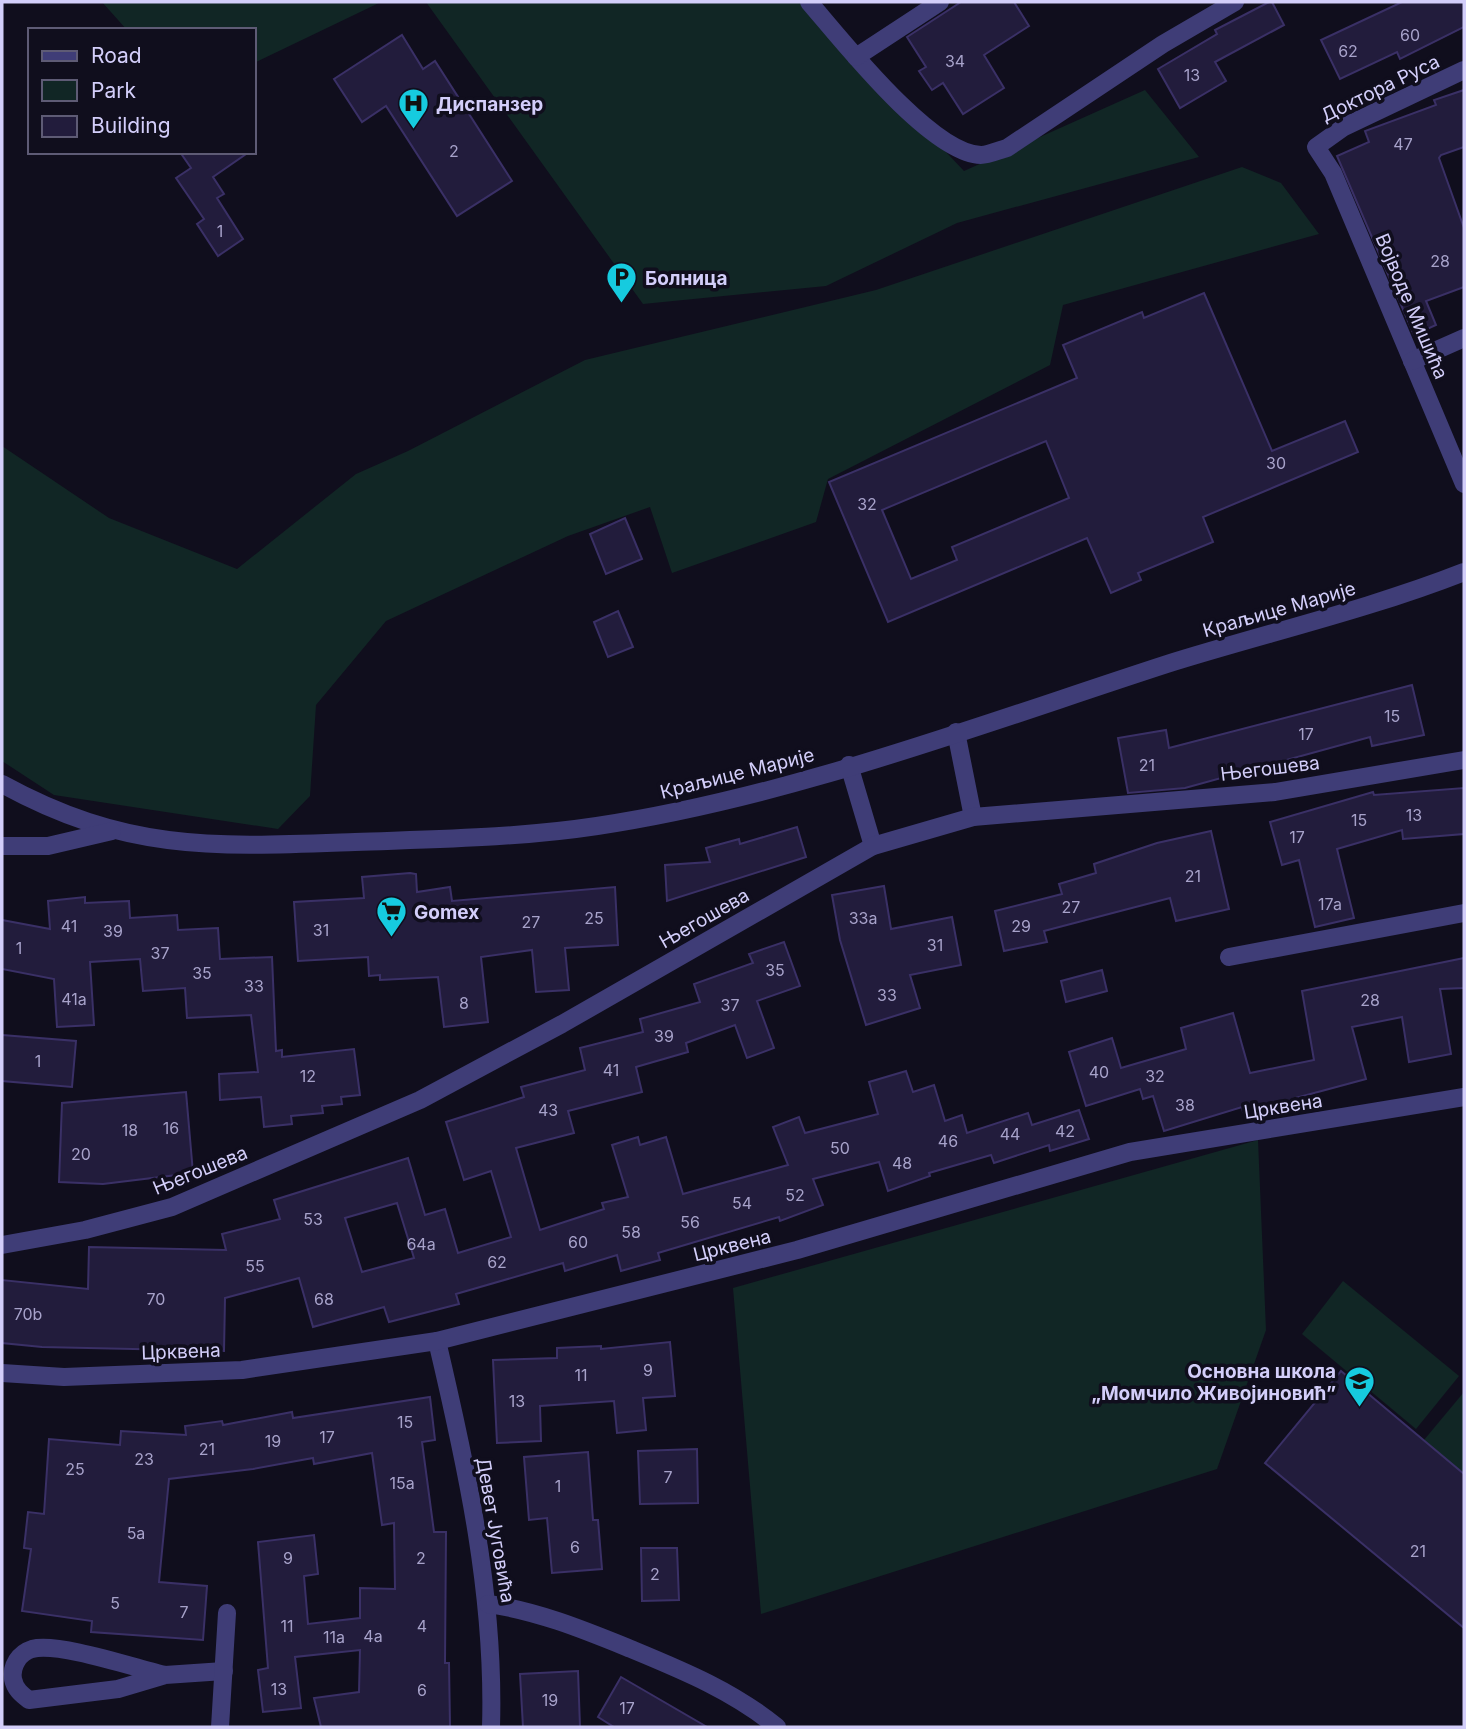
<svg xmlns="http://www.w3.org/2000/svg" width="1466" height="1729" viewBox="0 0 1466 1729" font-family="Inter,sans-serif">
	<rect width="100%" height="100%" fill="#100e1d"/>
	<g fill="#112625">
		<path d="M 102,2 L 381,2 L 254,63 L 254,30 L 127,30 Z"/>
		<path d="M 426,2 L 804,2 L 964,171 L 1145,90 L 1199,157 L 957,223 L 826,286 L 643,304 Z"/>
		<path d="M 1242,167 L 1281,183 L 1319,234 L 1063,305 L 1050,365 L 828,479 L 816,522 L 672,573 L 650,507 L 568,536 L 386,621 L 316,705 L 310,796 L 278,829 L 54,795 L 2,761 L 2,446 L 109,518 L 237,569 L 356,474 L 408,451 L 585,360 L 876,290 Z"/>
		<path d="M 1258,1140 L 1266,1330 L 1217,1469 L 761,1614 L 733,1288 Z"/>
		<path d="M 1343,1281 L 1459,1376 L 1416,1429 L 1302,1334 Z"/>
		<path d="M 1464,1392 L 1464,1474 L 1424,1440 Z"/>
	</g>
	<g fill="#221c3c" stroke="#3a3066" stroke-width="2" fill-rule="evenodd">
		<path d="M 961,2 L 1014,2 L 1029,26 L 984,55 L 1004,88 L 963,114 L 943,83 L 932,90 L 919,71 L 926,67 L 907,37 Z"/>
		<path d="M 1269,2 L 1272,2 L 1284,25 L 1215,62 L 1226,81 L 1180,108 L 1158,69 L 1217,34 L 1215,30 Z"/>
		<path d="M 1402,2 L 1464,2 L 1464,27 L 1400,59 L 1397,52 L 1340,79 L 1321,40 Z"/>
		<path d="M 402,35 L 423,69 L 435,61 L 512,181 L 457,216 L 386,106 L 362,122 L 334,79 Z"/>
		<path d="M 1464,90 L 1464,147 L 1441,155 L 1439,158 L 1464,228 L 1464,287 L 1426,301 L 1436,325 L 1414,335 L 1337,156 L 1369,142 L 1365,131 L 1436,105 L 1434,100 Z"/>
		<path d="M 180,152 L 249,152 L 213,177 L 224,194 L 217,198 L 243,239 L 218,256 L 197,224 L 204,219 L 176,178 L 191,168 Z"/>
		<path d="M 1204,293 L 1272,451 L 1345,421 L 1358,452 L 1203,517 L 1213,542 L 1138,573 L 1141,580 L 1111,593 L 1087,538 L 888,622 L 829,482 L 1077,378 L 1063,345 L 1142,312 L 1144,318 ZM 1046,441 L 1069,498 L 952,547 L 957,560 L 911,579 L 882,510 Z"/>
		<path d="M 625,518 L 642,559 L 606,574 L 590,534 Z"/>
		<path d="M 618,611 L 633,647 L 608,657 L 594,622 Z"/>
		<path d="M 1412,685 L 1424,735 L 1372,746 L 1370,737 L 1185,788 L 1128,793 L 1118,738 L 1166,730 L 1169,748 Z"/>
		<path d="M 1464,788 L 1464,834 L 1403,839 L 1402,830 L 1337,849 L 1354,918 L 1315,927 L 1299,860 L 1282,865 L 1270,822 L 1373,792 L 1374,795 Z"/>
		<path d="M 797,827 L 806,857 L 667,901 L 665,865 L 710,862 L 706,848 L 739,839 L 740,844 Z"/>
		<path d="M 1211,831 L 1229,909 L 1176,921 L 1170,898 L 1044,931 L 1047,942 L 1004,951 L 995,911 L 1062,894 L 1059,884 L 1096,873 L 1094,864 L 1157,843 Z"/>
		<path d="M 410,873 L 416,874 L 417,892 L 450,887 L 452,901 L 615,887 L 618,945 L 565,948 L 569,990 L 536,992 L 532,950 L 481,957 L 488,1022 L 444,1027 L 438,977 L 380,980 L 380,975 L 369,976 L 368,957 L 298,961 L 294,902 L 364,898 L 362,877 Z"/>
		<path d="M 884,886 L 891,929 L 952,917 L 961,965 L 910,975 L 920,1008 L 866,1025 L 840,940 L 832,895 Z"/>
		<path d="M 85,897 L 85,903 L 129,901 L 130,918 L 177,915 L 178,930 L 218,928 L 220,959 L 272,957 L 276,1051 L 282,1050 L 282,1057 L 354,1049 L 360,1095 L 341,1097 L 342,1104 L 322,1106 L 323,1113 L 291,1116 L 292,1124 L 264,1127 L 261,1097 L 220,1100 L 219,1074 L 258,1072 L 251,1015 L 187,1018 L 185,988 L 143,991 L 140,959 L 90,962 L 94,1025 L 57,1027 L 54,979 L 2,969 L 2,920 L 50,929 L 48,901 Z"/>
		<path d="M 784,942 L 800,986 L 757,1001 L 774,1048 L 747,1058 L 735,1025 L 686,1043 L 688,1052 L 636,1067 L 642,1092 L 568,1111 L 574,1133 L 516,1148 L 540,1230 L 604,1209 L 602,1203 L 628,1197 L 612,1145 L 638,1137 L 640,1145 L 666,1137 L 683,1194 L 788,1165 L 773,1127 L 799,1117 L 805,1133 L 878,1114 L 869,1082 L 906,1071 L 913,1092 L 934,1085 L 945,1121 L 962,1115 L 967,1133 L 1028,1113 L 1032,1125 L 1079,1110 L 1089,1139 L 1050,1151 L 1049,1145 L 994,1163 L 991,1155 L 929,1173 L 930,1176 L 888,1191 L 879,1162 L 813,1179 L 823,1205 L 780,1221 L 779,1217 L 658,1253 L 660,1260 L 621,1271 L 617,1255 L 565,1271 L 563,1263 L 456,1294 L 459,1304 L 389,1322 L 384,1307 L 313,1327 L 299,1278 L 225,1298 L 224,1351 L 42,1347 L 2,1343 L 2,1280 L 88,1289 L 89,1247 L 226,1250 L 222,1234 L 280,1219 L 274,1200 L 408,1158 L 425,1215 L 445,1209 L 458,1253 L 511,1237 L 491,1171 L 464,1180 L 446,1122 L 524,1097 L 521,1087 L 585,1070 L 580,1048 L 643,1032 L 640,1019 L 700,1002 L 694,984 L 753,963 L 749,954 ZM 397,1203 L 414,1258 L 362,1272 L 345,1218 Z"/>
		<path d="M 1464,958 L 1464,988 L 1440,989 L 1451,1054 L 1409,1062 L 1402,1017 L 1352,1027 L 1366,1079 L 1292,1099 L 1293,1102 L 1243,1112 L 1242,1107 L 1164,1131 L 1153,1096 L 1143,1099 L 1140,1089 L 1086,1106 L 1069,1052 L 1112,1038 L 1121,1068 L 1186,1049 L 1181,1028 L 1233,1013 L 1250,1073 L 1314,1060 L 1302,991 Z"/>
		<path d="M 1102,970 L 1107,991 L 1066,1002 L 1061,981 Z"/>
		<path d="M 2,1035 L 76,1041 L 72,1087 L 2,1081 Z"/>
		<path d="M 186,1092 L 193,1173 L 103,1184 L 59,1182 L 62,1103 Z"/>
		<path d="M 670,1342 L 675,1396 L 643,1398 L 646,1430 L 617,1433 L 614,1401 L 540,1406 L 541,1441 L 497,1443 L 493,1360 L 557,1358 L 557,1348 L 601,1346 L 601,1349 Z"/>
		<path d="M 1341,1371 L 1464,1474 L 1464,1628 L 1265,1463 Z"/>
		<path d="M 430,1397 L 435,1440 L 422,1442 L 434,1532 L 446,1532 L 445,1663 L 449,1663 L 450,1727 L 321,1727 L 314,1698 L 359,1692 L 360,1650 L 295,1657 L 301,1708 L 263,1712 L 258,1670 L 268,1668 L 258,1542 L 314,1535 L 318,1574 L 304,1576 L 308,1624 L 360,1618 L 360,1588 L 395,1589 L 394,1523 L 382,1525 L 372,1453 L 314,1464 L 313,1458 L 253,1469 L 169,1479 L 159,1582 L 207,1586 L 203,1640 L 91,1632 L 92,1621 L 22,1611 L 31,1549 L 24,1548 L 28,1512 L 44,1514 L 49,1439 L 120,1445 L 121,1431 L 186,1435 L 185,1426 L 222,1421 L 223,1425 L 292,1412 L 293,1418 Z"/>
		<path d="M 697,1449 L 698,1503 L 640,1504 L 638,1451 Z"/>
		<path d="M 588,1452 L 593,1520 L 598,1520 L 602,1569 L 552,1573 L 547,1518 L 529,1520 L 524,1457 Z"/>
		<path d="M 641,1548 L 677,1548 L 679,1600 L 642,1601 Z"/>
		<path d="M 578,1671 L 580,1727 L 523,1727 L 520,1674 Z"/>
		<path d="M 621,1677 L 707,1727 L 614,1727 L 598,1717 Z"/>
	</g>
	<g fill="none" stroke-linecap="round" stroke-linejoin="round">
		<g stroke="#3f3d77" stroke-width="18">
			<path d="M 809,2 C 841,39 931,154 981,155 C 989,155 999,150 1007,148 L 1163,44 L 1235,2"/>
			<path d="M 856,57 L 940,2"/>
			<path d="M 1464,70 L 1344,127 L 1316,147 L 1333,173 L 1464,484"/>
			<path d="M 1412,361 L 1464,338"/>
			<path d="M 956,732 L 973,817"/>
			<path d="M 849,765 L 873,846"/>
			<path d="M 2,784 C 128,853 217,847 355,842 C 435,839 518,838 597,826 C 790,797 982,724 1167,664 C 1266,633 1367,610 1464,572"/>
			<path d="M 2,846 L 48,846 L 112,831"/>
			<path d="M 1229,957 L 1464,913"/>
			<path d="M 2,1245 L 85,1230 L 172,1207 L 420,1100 L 562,1024 L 873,846 L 973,817 L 1275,792 L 1464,760"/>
			<path d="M 437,1341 C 467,1468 495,1597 491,1727"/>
			<path d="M 2,1373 L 64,1377 L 242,1370 L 437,1341 L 797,1250 L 1130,1152 L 1464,1097"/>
			<path d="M 488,1604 C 538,1611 584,1630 631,1649 C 684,1671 733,1691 777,1727"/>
			<path d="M 165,1675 C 135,1668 59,1642 32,1649 C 19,1653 11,1666 13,1679 C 15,1689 21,1694 29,1700 L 118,1689 L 165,1675 L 224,1671"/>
			<path d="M 220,1727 L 227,1613"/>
		</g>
	</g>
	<defs>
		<symbol id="hospital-pin" viewBox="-11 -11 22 30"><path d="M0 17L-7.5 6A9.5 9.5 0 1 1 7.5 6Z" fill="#16cbdf" stroke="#100e1d"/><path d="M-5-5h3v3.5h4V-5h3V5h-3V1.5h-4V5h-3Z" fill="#111"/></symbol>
		<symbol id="parking-pin" viewBox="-11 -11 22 30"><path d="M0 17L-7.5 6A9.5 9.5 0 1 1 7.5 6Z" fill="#16cbdf" stroke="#100e1d"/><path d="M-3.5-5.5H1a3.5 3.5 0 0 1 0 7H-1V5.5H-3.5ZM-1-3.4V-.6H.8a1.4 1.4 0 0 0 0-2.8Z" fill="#111"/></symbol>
		<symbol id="supermarket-pin" viewBox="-11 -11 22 30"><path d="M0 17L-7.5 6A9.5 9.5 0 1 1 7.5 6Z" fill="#16cbdf" stroke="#100e1d"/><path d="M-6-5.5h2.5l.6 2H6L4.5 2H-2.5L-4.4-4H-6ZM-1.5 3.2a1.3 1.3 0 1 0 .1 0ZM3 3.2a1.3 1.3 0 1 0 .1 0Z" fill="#111"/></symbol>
		<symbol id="school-pin" viewBox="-11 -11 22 30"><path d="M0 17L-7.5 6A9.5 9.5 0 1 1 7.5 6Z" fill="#16cbdf" stroke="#100e1d"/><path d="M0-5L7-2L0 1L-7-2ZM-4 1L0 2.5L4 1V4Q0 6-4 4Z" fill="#111"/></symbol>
	</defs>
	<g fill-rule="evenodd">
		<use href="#hospital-pin" x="396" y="86" width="35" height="47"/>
		<use href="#parking-pin" x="604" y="260" width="35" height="47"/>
		<use href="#supermarket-pin" x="374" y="894" width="35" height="47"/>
		<use href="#school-pin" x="1342" y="1364" width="35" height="47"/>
	</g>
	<g text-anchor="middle" stroke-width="7" stroke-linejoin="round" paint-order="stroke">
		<g font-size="16" fill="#a7a2ca">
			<text x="1410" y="41">60</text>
			<text x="1348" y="57">62</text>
			<text x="955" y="67">34</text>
			<text x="1192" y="81">13</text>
			<text x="1403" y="150">47</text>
			<text x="454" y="157">2</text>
			<text x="220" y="237">1</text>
			<text x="1440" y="267">28</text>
			<text x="1276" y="469">30</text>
			<text x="867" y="510">32</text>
			<text x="1392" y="722">15</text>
			<text x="1306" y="740">17</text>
			<text x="1147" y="771">21</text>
			<text x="1414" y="821">13</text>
			<text x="1359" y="826">15</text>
			<text x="1297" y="843">17</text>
			<text x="1193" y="882">21</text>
			<text x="1330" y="910">17a</text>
			<text x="1071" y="913">27</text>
			<text x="594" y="924">25</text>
			<text x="863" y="924">33a</text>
			<text x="531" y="928">27</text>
			<text x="69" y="932">41</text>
			<text x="1021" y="932">29</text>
			<text x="321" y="936">31</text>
			<text x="113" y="937">39</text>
			<text x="935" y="951">31</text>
			<text x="19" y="954">1</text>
			<text x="160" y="959">37</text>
			<text x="775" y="976">35</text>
			<text x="202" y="979">35</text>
			<text x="254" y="992">33</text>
			<text x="887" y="1001">33</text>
			<text x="74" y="1005">41a</text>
			<text x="1370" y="1006">28</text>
			<text x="464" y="1009">8</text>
			<text x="730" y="1011">37</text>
			<text x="664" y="1042">39</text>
			<text x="38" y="1067">1</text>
			<text x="611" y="1076">41</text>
			<text x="1099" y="1078">40</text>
			<text x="308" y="1082">12</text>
			<text x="1155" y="1082">32</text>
			<text x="1185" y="1111">38</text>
			<text x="548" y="1116">43</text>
			<text x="171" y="1134">16</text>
			<text x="130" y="1136">18</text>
			<text x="1065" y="1137">42</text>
			<text x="1010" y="1140">44</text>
			<text x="948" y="1147">46</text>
			<text x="840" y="1154">50</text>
			<text x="81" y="1160">20</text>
			<text x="902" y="1169">48</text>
			<text x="795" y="1201">52</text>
			<text x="742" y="1209">54</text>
			<text x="313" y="1225">53</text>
			<text x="690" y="1228">56</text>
			<text x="631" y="1238">58</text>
			<text x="578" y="1248">60</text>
			<text x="421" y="1250">64a</text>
			<text x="497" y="1268">62</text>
			<text x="255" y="1272">55</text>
			<text x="156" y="1305">70</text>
			<text x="324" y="1305">68</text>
			<text x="28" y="1320">70b</text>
			<text x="648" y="1376">9</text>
			<text x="581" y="1381">11</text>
			<text x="517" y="1407">13</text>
			<text x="405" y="1428">15</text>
			<text x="327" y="1443">17</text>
			<text x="273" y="1447">19</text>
			<text x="207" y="1455">21</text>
			<text x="144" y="1465">23</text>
			<text x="75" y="1475">25</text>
			<text x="668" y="1483">7</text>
			<text x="402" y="1489">15a</text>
			<text x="558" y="1492">1</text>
			<text x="136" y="1539">5a</text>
			<text x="575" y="1553">6</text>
			<text x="1418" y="1557">21</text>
			<text x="288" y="1564">9</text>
			<text x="421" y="1564">2</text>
			<text x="655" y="1580">2</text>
			<text x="115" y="1609">5</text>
			<text x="184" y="1618">7</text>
			<text x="287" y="1632">11</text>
			<text x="422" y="1632">4</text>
			<text x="373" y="1642">4a</text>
			<text x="334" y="1643">11a</text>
			<text x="279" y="1695">13</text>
			<text x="422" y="1696">6</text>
			<text x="550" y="1706">19</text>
			<text x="627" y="1714">17</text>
		</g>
		<g font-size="19" fill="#d3cefa" stroke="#100e1d">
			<text transform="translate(1380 88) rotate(-26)" y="7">Доктора Руса</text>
			<text transform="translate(1412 306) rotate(67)" y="7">Војводе Мишића</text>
			<text transform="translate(1279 609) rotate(-16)" y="7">Краљице Марије</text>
			<text transform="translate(1270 768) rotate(-7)" y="7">Његошева</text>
			<text transform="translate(737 773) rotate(-14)" y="7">Краљице Марије</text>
			<text transform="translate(704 918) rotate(-30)" y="7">Његошева</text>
			<text transform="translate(1283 1106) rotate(-9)" y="7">Црквена</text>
			<text transform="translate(200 1170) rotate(-22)" y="7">Његошева</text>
			<text transform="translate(732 1245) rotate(-14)" y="7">Црквена</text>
			<text transform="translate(181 1351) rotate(-2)" y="7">Црквена</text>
			<text transform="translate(496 1530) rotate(80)" y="7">Девет Југовића</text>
		</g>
		<g font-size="19" font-weight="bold" fill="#d3cefa" stroke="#100e1d" text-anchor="start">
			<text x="436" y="111">Диспанзер</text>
			<text x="645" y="285">Болница</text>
			<text x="414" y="919">Gomex</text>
			<text x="1336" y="1378" text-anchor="end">Основна школа<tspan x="1336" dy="22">„Момчило Живојиновић”</tspan></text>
		</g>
	</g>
	<rect width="1466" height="1729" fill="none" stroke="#d3cefa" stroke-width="7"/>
	<rect x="28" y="28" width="228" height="126" fill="#100e1d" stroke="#5e5b75" stroke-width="2"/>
	<rect x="42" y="51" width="35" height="10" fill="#3f3d77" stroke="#5e5b75" stroke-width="2"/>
	<text x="91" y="63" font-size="21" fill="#d3cefa">Road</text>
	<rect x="42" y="80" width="35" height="21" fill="#112625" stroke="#5e5b75" stroke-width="2"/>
	<text x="91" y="98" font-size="21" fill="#d3cefa">Park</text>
	<rect x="42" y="116" width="35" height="21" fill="#221c3c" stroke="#5e5b75" stroke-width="2"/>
	<text x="91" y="133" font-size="21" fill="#d3cefa">Building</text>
</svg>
